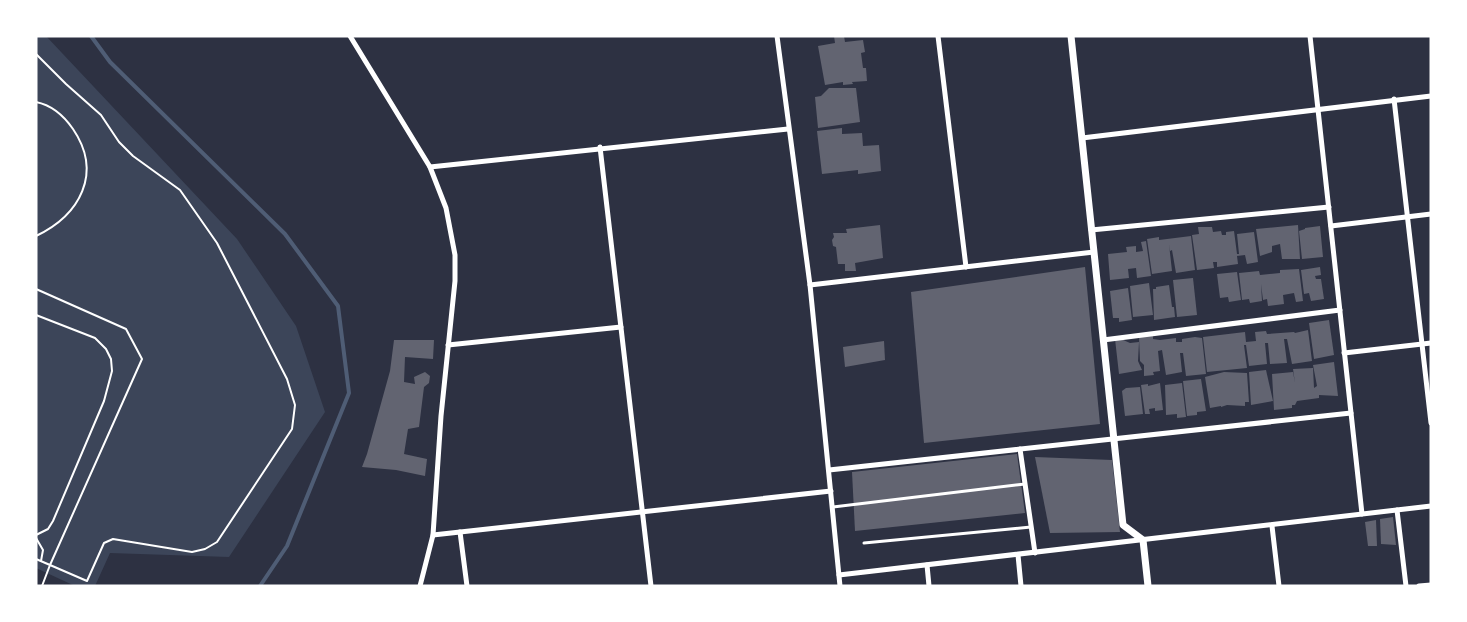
<svg xmlns="http://www.w3.org/2000/svg" width="1467" height="622" viewBox="0 0 1467 622" font-family="'Work Sans',sans-serif">
	<rect width="100%" height="100%" fill="#2d3142"/>
	<path fill="#3c4559" d="M 36,36 L 46,36 L 237,239 L 296,326 L 325,412 L 229,557 L 110,553 L 95,586 L 75,586 L 36,568 Z"/>
	<g fill="none" stroke-linecap="round" stroke-linejoin="round">
		<path stroke="#4f5d75" stroke-width="4" d="M 91,36 L 110,62 L 285,234 L 338,306 L 349,393 L 287,546 L 260,586"/>
	</g>
	<g fill="#626471">
		<path d="M 834,36 L 844,36 L 845,42 L 863,40 L 865,52 L 861,53 L 863,68 L 866,68 L 867,81 L 852,82 L 853,84 L 843,85 L 843,82 L 825,85 L 818,46 L 835,43 Z"/>
		<path d="M 829,88 L 856,88 L 860,122 L 818,128 L 815,97 L 821,96 Z"/>
		<path d="M 842,128 L 842,134 L 862,133 L 863,146 L 879,145 L 881,171 L 858,174 L 858,170 L 822,174 L 817,131 Z"/>
		<path d="M 880,225 L 883,258 L 855,263 L 856,271 L 845,271 L 845,264 L 838,264 L 836,247 L 833,246 L 832,240 L 834,237 L 833,233 L 847,233 L 846,229 Z"/>
		<path d="M 1298,225 L 1300,259 L 1282,259 L 1280,244 L 1272,246 L 1272,252 L 1260,256 L 1256,229 Z"/>
		<path d="M 1320,226 L 1323,257 L 1302,259 L 1299,231 L 1305,229 L 1305,228 Z"/>
		<path d="M 1198,227 L 1212,227 L 1213,232 L 1221,231 L 1222,235 L 1226,235 L 1226,232 L 1234,231 L 1237,254 L 1239,254 L 1237,234 L 1254,232 L 1258,262 L 1247,264 L 1245,255 L 1237,256 L 1238,264 L 1217,267 L 1217,262 L 1213,262 L 1214,268 L 1197,270 L 1192,235 L 1199,234 Z"/>
		<path d="M 1191,236 L 1195,270 L 1176,273 L 1172,250 L 1170,251 L 1169,244 L 1172,271 L 1152,274 L 1147,239 L 1159,237 L 1159,240 Z"/>
		<path d="M 1146,241 L 1151,276 L 1137,278 L 1136,268 L 1128,269 L 1129,278 L 1110,280 L 1108,254 L 1127,252 L 1126,247 L 1136,246 L 1136,252 L 1143,251 L 1141,242 Z"/>
		<path d="M 1085,267 L 1100,424 L 924,443 L 911,292 Z"/>
		<path d="M 1320,267 L 1321,275 L 1315,276 L 1316,279 L 1321,279 L 1324,299 L 1311,301 L 1309,293 L 1304,294 L 1301,270 Z"/>
		<path d="M 1299,269 L 1303,301 L 1296,302 L 1294,293 L 1283,295 L 1284,304 L 1268,306 L 1267,299 L 1263,300 L 1261,284 L 1262,301 L 1250,303 L 1249,299 L 1242,300 L 1239,273 L 1259,271 L 1260,275 L 1280,273 L 1280,270 Z"/>
		<path d="M 1237,272 L 1241,300 L 1229,302 L 1228,297 L 1220,298 L 1217,274 Z"/>
		<path d="M 1193,278 L 1197,315 L 1177,317 L 1173,280 Z"/>
		<path d="M 1149,283 L 1153,315 L 1133,317 L 1130,286 Z"/>
		<path d="M 1169,285 L 1172,307 L 1174,307 L 1175,317 L 1154,320 L 1153,289 L 1156,289 L 1156,287 Z"/>
		<path d="M 1128,288 L 1132,320 L 1119,322 L 1119,318 L 1113,318 L 1110,291 Z"/>
		<path d="M 1329,320 L 1334,355 L 1314,359 L 1309,323 Z"/>
		<path d="M 1308,330 L 1312,361 L 1292,364 L 1287,339 L 1284,339 L 1287,363 L 1270,364 L 1268,343 L 1265,343 L 1267,364 L 1249,366 L 1246,345 L 1244,345 L 1247,368 L 1207,372 L 1203,337 L 1245,332 L 1246,342 L 1256,341 L 1255,332 L 1266,331 L 1267,334 L 1294,332 L 1295,333 Z"/>
		<path d="M 1153,335 L 1153,339 L 1160,340 L 1176,338 L 1176,342 L 1182,342 L 1182,339 L 1195,337 L 1202,338 L 1206,374 L 1186,376 L 1183,353 L 1180,353 L 1182,372 L 1166,375 L 1162,350 L 1158,351 L 1160,371 L 1153,372 L 1154,375 L 1144,376 L 1144,365 L 1140,361 L 1139,337 Z"/>
		<path d="M 1115,339 L 1121,339 L 1130,343 L 1139,342 L 1138,361 L 1142,370 L 1119,374 Z"/>
		<path d="M 394,340 L 434,340 L 433,359 L 405,357 L 404,382 L 415,384 L 414,377 L 425,372 L 430,376 L 429,383 L 424,387 L 419,427 L 408,429 L 404,454 L 427,459 L 425,476 L 396,470 L 362,467 L 367,454 L 390,371 Z"/>
		<path d="M 884,341 L 885,360 L 845,367 L 843,347 Z"/>
		<path d="M 1334,362 L 1338,396 L 1319,395 L 1319,398 L 1297,401 L 1295,405 L 1292,405 L 1292,408 L 1274,410 L 1272,374 L 1293,372 L 1295,383 L 1293,369 L 1313,368 L 1314,388 L 1317,386 L 1313,365 Z"/>
		<path d="M 1266,370 L 1273,401 L 1251,405 L 1249,372 Z"/>
		<path d="M 1224,372 L 1247,373 L 1249,402 L 1245,402 L 1245,406 L 1227,405 L 1221,407 L 1221,406 L 1210,408 L 1205,377 Z"/>
		<path d="M 1201,379 L 1206,411 L 1197,412 L 1197,415 L 1187,416 L 1183,381 Z"/>
		<path d="M 1160,383 L 1163,410 L 1155,411 L 1155,408 L 1149,409 L 1150,414 L 1145,414 L 1141,385 L 1148,384 L 1148,386 Z"/>
		<path d="M 1182,383 L 1186,417 L 1177,418 L 1177,414 L 1166,415 L 1165,385 Z"/>
		<path d="M 1140,387 L 1143,414 L 1125,416 L 1122,391 L 1126,388 Z"/>
		<path d="M 1017,454 L 1025,513 L 855,531 L 852,472 Z"/>
		<path d="M 1035,457 L 1112,460 L 1120,532 L 1050,533 Z"/>
		<path d="M 1393,517 L 1396,545 L 1381,544 L 1380,519 Z"/>
		<path d="M 1376,520 L 1377,546 L 1368,546 L 1365,522 Z"/>
	</g>
	<g fill="none" stroke-linecap="round" stroke-linejoin="round">
		<g stroke="#fff" stroke-width="2">
			<path d="M 36,54 L 66,84 L 101,115 L 119,142 L 133,156 L 180,190 L 217,243 L 287,379 L 295,405 L 292,429 L 217,542 L 205,549 L 192,552 L 113,539 L 104,543 L 87,581 L 50,565 L 42,586"/>
			<path d="M 36,102 C 51,105 64,116 73,129 C 103,173 80,215 36,236"/>
			<path d="M 36,289 L 126,329 L 142,359 L 50,565 L 36,559"/>
			<path d="M 36,315 L 95,338 L 106,349 L 111,359 L 112,371 L 104,401 L 53,521 L 48,529 L 36,535"/>
			<path d="M 36,538 L 43,550 L 41,561"/>
		</g>
		<g stroke="#fff" stroke-width="3">
			<path d="M 833,507 L 1025,484"/>
			<path d="M 864,543 L 1031,527"/>
		</g>
		<g stroke="#fff" stroke-width="5">
			<path d="M 350,36 L 430,167 L 446,208 L 455,255 L 455,281 L 441,416 L 433,535 L 420,586"/>
			<path d="M 777,36 L 810,285 L 840,586"/>
			<path d="M 938,36 L 966,267"/>
			<path d="M 1310,36 L 1362,514"/>
			<path d="M 1394,99 L 1431,423"/>
			<path d="M 1082,138 L 1431,96"/>
			<path d="M 600,147 L 651,586"/>
			<path d="M 430,167 L 788,129"/>
			<path d="M 1331,226 L 1431,214"/>
			<path d="M 1091,230 L 1329,207"/>
			<path d="M 810,285 L 1094,252"/>
			<path d="M 1103,340 L 1340,310"/>
			<path d="M 448,345 L 621,327"/>
			<path d="M 1344,353 L 1431,343"/>
			<path d="M 1020,449 L 1035,553"/>
			<path d="M 829,470 L 1351,413"/>
			<path d="M 1397,510 L 1406,586"/>
			<path d="M 1272,526 L 1279,586"/>
			<path d="M 460,532 L 467,586"/>
			<path d="M 433,535 L 831,491"/>
			<path d="M 1018,555 L 1021,586"/>
			<path d="M 927,565 L 929,586"/>
			<path d="M 839,575 L 1431,506"/>
			<path d="M 1419,586 L 1431,585"/>
		</g>
		<path stroke="#fff" stroke-width="7" d="M 1071,36 L 1123,525 L 1143,540 L 1148,586"/>
	</g>
	<rect width="1467" height="622" fill="none" stroke="#ffffff" stroke-width="75"/>
</svg>
